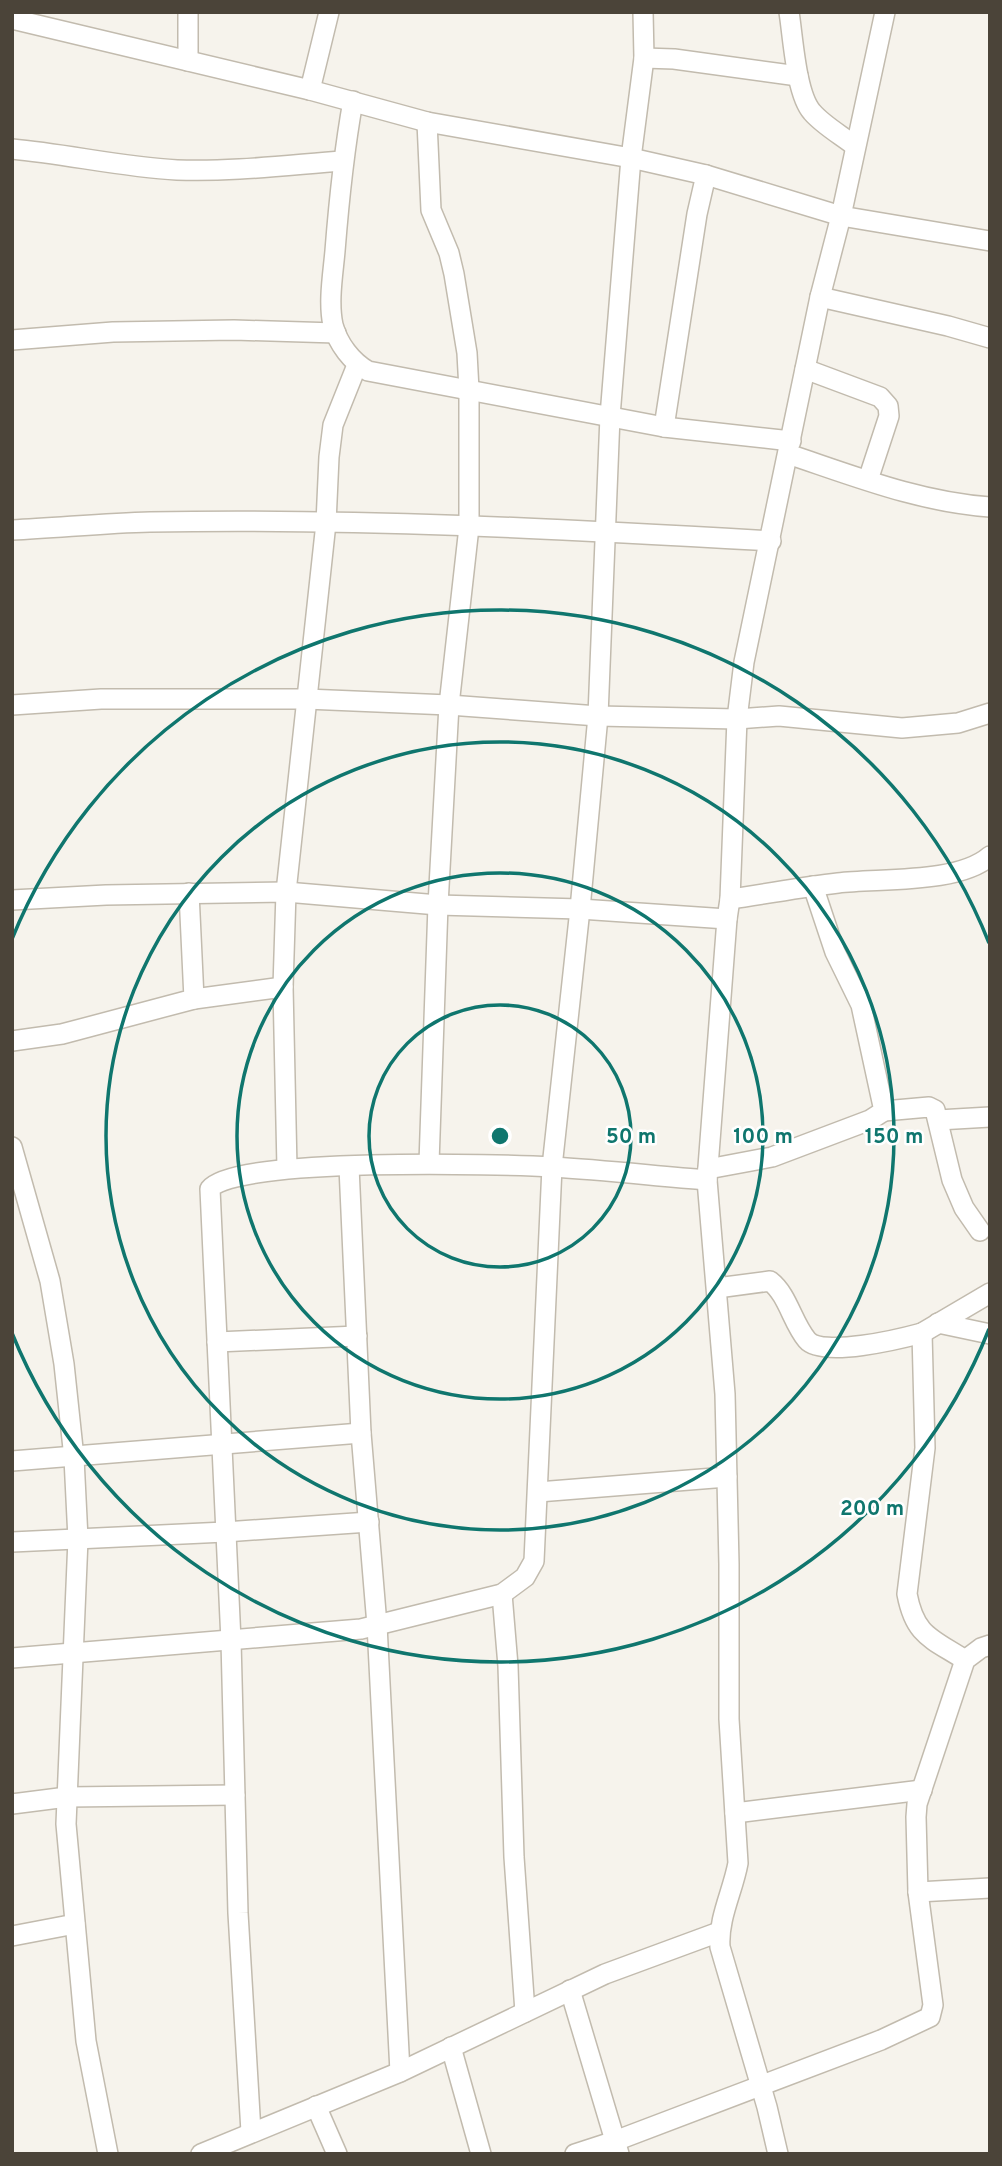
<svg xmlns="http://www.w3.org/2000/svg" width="1002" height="2166" viewBox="0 0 1002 2166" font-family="Overpass,sans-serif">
	<rect width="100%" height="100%" fill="#f6f3ec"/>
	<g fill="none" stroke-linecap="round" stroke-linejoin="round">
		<defs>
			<g id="street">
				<path d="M 188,12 L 188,61"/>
				<path d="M 789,12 C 793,37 796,94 812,112 C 823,125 841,135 855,146"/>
				<path d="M 12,19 L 310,90 L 427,122 L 631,158 L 706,175 L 841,216 L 990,241"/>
				<path d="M 644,58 L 674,59 L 798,76"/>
				<path d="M 310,90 L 329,12"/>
				<path d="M 353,101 C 344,151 339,200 335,251 C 333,274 328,302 333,325 C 338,344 352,362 368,371 L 664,427 L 791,441"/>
				<path d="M 427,122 L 431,210 L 449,253 L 454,274 L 467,353 L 469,390 L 469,527 L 449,705 L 438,905 L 429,1163"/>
				<path d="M 12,149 C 67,154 121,167 177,170 C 232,172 288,165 343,161"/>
				<path d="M 820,297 L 948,326 L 990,338"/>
				<path d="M 12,340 L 113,332 L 234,330 L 336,333"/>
				<path d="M 805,369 L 880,397 L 888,406 L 889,416 L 868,480"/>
				<path d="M 664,427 L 697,214 L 706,175"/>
				<path d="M 788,454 C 854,476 919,502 990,507"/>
				<path d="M 12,530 C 58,528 104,523 150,522 C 357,518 564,529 771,541"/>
				<path d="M 12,705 L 101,699 L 306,699 L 449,705 L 598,716 L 737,719 L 779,716 L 902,728 L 958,723 L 990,713"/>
				<path d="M 730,899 C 766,894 802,887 838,883 C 880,878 958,884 990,856"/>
				<path d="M 12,900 L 106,895 L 286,892 L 438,905 L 580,909 L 727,919"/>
				<path d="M 194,999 L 283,987"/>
				<path d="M 12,1041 L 62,1034 L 194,999 L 189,893"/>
				<path d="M 884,1111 L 929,1107 L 935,1110 L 952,1180 L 964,1208 L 980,1231"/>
				<path d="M 938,1120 L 990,1117"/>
				<path d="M 12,1147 L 50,1281 L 64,1364 L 74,1458 L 78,1539 L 66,1824 L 86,2041 L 108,2154"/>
				<path d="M 349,1167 L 361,1433 L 377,1625 L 400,2072"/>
				<path d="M 287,1168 L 283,987 L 286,892 L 326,523 L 329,457 L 333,425 L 357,365"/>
				<path d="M 708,1169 L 772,1157 L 870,1120 L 884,1111 L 861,1005 L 835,952 L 813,886"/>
				<path d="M 717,1288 L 770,1281 C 788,1295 792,1322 807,1340 C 822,1358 900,1339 922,1333 L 925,1448 L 907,1594 C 915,1636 931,1638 965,1660"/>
				<path d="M 938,1323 L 990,1334"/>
				<path d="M 922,1333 L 990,1293"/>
				<path d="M 217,1342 L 357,1336"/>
				<path d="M 12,1461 L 361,1433"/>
				<path d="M 538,1492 L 727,1477"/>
				<path d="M 12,1542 L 225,1532 L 369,1522"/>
				<path d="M 502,1594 L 508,1666 L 514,1857 L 525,2012"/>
				<path d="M 12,1658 L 361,1629 L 502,1594 L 525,1577 L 534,1561 L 552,1167 L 580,909 L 598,716 L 610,416 L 631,158 L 644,58 L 643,12"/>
				<path d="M 12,1804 L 67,1797 L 235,1795"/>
				<path d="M 735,1813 L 922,1790"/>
				<path d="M 918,1892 L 990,1888"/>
				<path d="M 12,1936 L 75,1924"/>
				<path d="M 570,1990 L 619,2154"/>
				<path d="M 451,2047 L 481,2154"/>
				<path d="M 316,2106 L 337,2154"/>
				<path d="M 251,2132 L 238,1913 L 231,1641 L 210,1189 C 233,1157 503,1164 552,1167 C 604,1170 656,1176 707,1180"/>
				<path d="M 201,2154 L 400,2072 L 605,1974 L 719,1932"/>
				<path d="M 575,2154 L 615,2141 L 881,2040 L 930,2017 L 933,2005 L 918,1892 L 916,1817 L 917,1804 L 965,1660 L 981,1648 L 990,1645"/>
				<path d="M 778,2154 L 767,2107 L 720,1947 C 718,1918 733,1891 738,1863 L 729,1719 L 729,1564 L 725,1394 L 707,1180 L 727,919 L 730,899 L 737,719 L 744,662 L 820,297 L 841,216 L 885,12"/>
			</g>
		</defs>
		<use href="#street" stroke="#c2bbae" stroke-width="22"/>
		<use href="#street" stroke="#fff" stroke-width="19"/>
	</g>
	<g fill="none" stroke="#0f766e" stroke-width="3.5">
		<circle cx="500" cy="1136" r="131"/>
		<circle cx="500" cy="1136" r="263"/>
		<circle cx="500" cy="1136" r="394"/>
		<path d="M989 1329A526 526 0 0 1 12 1333M12 939A526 526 0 0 1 989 943"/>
	</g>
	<circle cx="500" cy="1136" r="10" fill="#0f766e" stroke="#fff" stroke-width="3.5"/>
	<g font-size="21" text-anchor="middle" font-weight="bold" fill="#0f766e" stroke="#fff" stroke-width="5" stroke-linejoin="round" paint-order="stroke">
		<text x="631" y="1143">50 m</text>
		<text x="763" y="1143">100 m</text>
		<text x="894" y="1143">150 m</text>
		<text x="872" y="1515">200 m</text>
	</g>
	<rect width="1002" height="2166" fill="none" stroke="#4b4439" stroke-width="28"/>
</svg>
